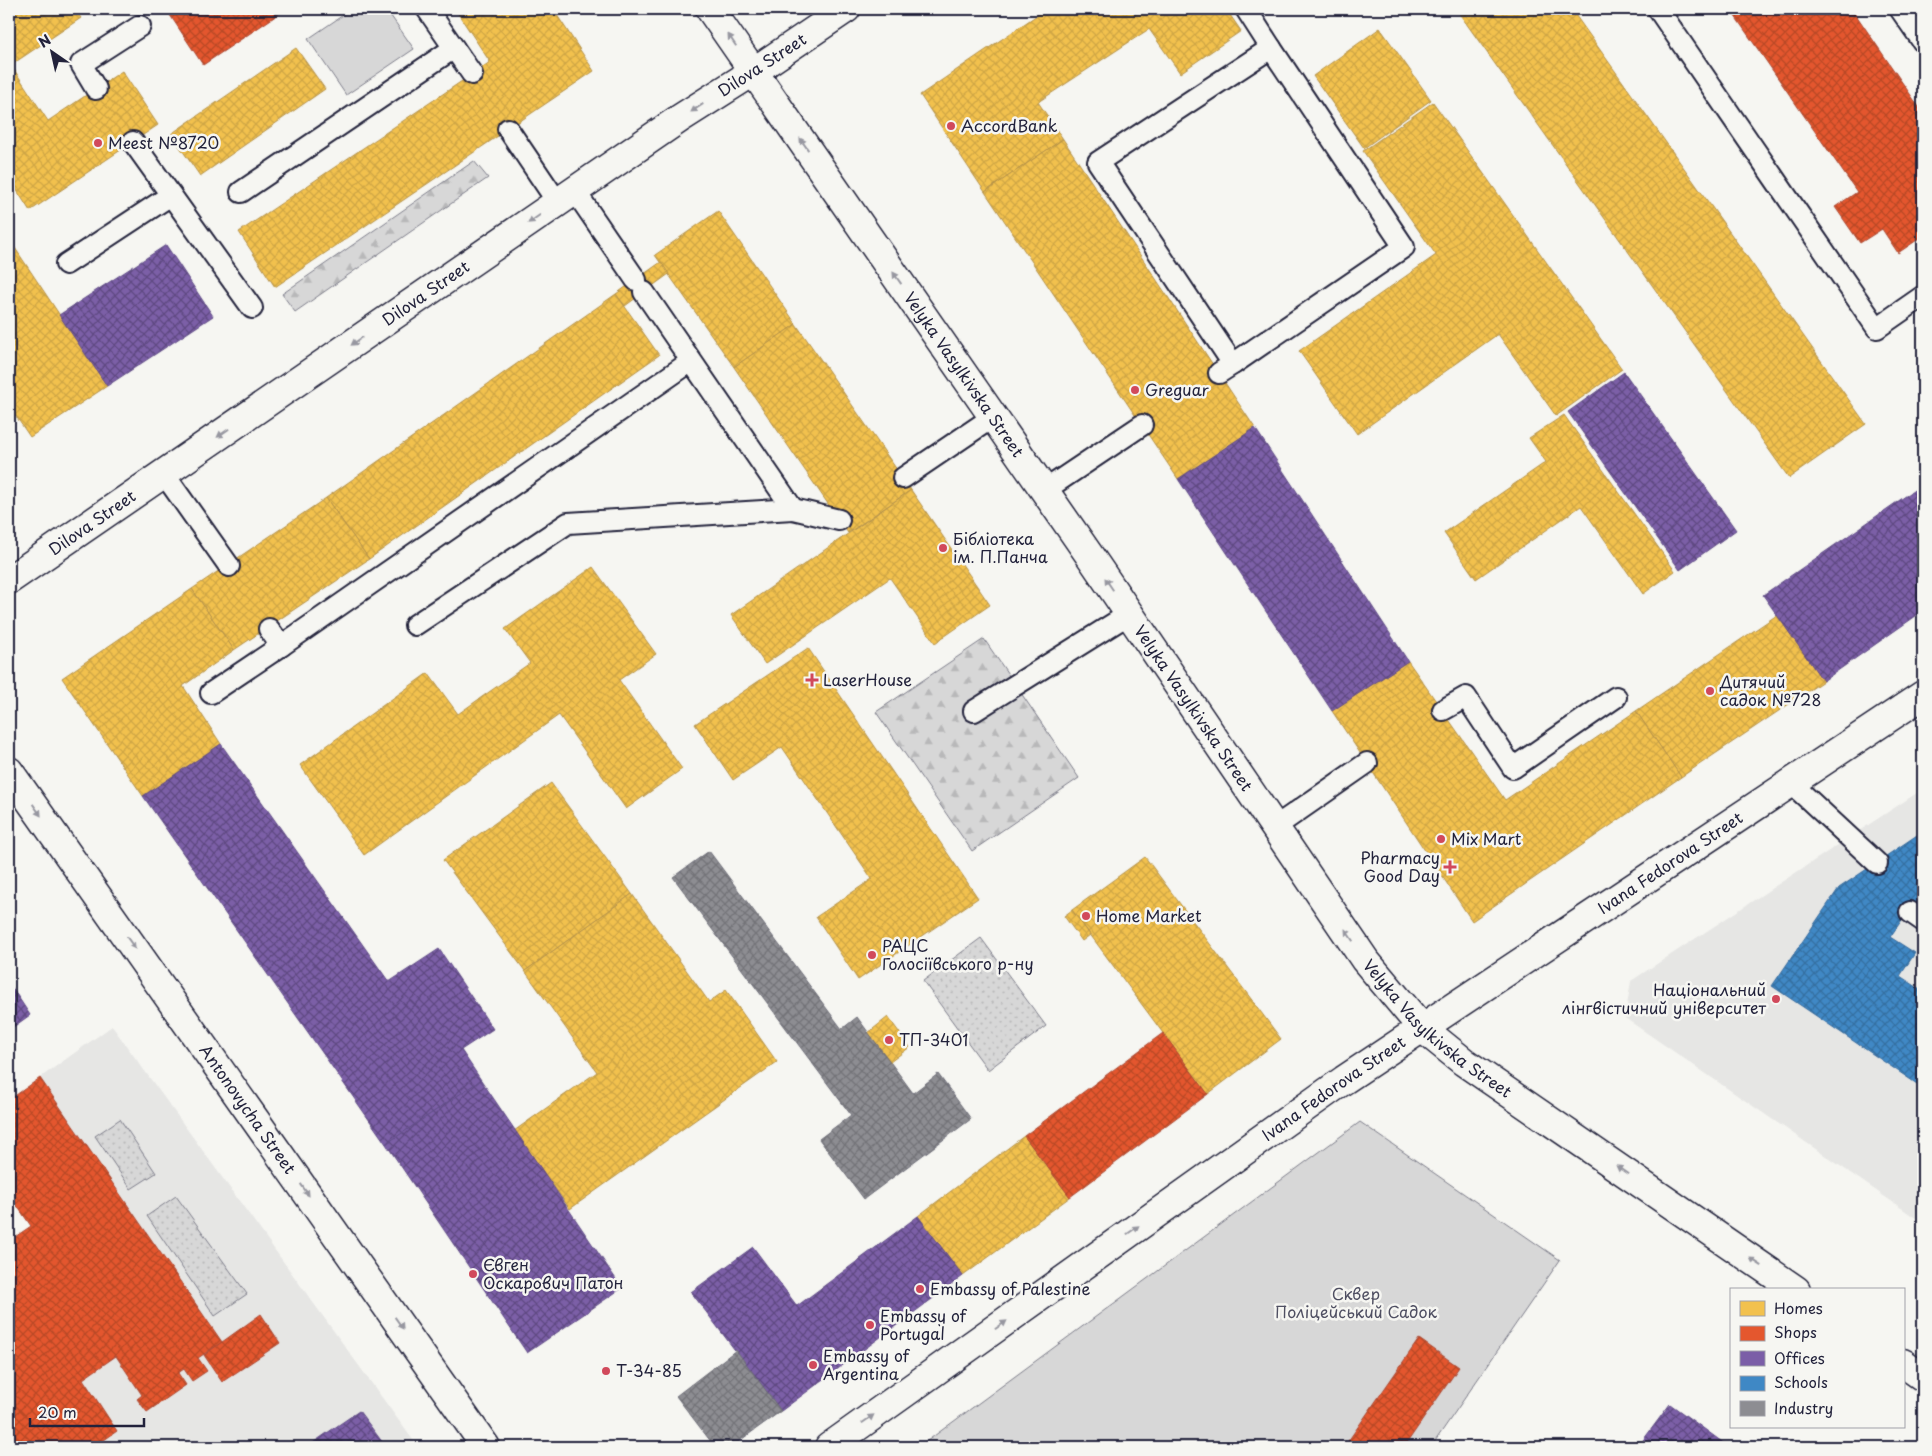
<svg xmlns="http://www.w3.org/2000/svg" width="1932" height="1456" viewBox="0 0 1932 1456" font-family="'Playpen Sans',sans-serif">
	<defs>
		<pattern id="grass-dots" width="8" height="8" patternUnits="userSpaceOnUse" patternTransform="scale(1.25)"><rect width="8" height="8" fill="#d7d7d7"/><path d="M2 2h.1M6 6h.1" fill="none" stroke="#b8b8b9" stroke-width="1.8" stroke-linecap="round"/></pattern>
		<pattern id="forest-firs" width="22" height="20" patternUnits="userSpaceOnUse" patternTransform="scale(1.25)"><rect width="22" height="20" fill="#d7d7d7"/><path d="M5 1l3.5 6h-7zM16 11l3.5 6h-7z" fill="#b8b8b9"/></pattern>
		<pattern id="homes-cross-hatch" width="8" height="8" patternUnits="userSpaceOnUse" patternTransform="scale(1.25)"><rect width="8" height="8" fill="#f2c14e"/><path d="M0 0l8 8M0 8l8-8" fill="none" stroke="#cfa645"/></pattern>
		<pattern id="shops-cross-hatch" width="8" height="8" patternUnits="userSpaceOnUse" patternTransform="scale(1.25)"><rect width="8" height="8" fill="#e4572e"/><path d="M0 0l8 8M0 8l8-8" fill="none" stroke="#b84828"/></pattern>
		<pattern id="offices-cross-hatch" width="8" height="8" patternUnits="userSpaceOnUse" patternTransform="scale(1.25)"><rect width="8" height="8" fill="#7b5ea7"/><path d="M0 0l8 8M0 8l8-8" fill="none" stroke="#5f4982"/></pattern>
		<pattern id="schools-cross-hatch" width="8" height="8" patternUnits="userSpaceOnUse" patternTransform="scale(1.25)"><rect width="8" height="8" fill="#3f88c5"/><path d="M0 0l8 8M0 8l8-8" fill="none" stroke="#346fa1"/></pattern>
		<pattern id="industry-cross-hatch" width="8" height="8" patternUnits="userSpaceOnUse" patternTransform="scale(1.25)"><rect width="8" height="8" fill="#8d8d92"/><path d="M0 0l8 8M0 8l8-8" fill="none" stroke="#737378"/></pattern>
	</defs>
	<rect width="100%" height="100%" fill="#f6f6f2"/>
	<filter id="ink" filterUnits="userSpaceOnUse"><feTurbulence type="fractalNoise" baseFrequency=".02" numOctaves="2"/><feDisplacementMap in="SourceGraphic" scale="10" xChannelSelector="R" yChannelSelector="G"/><feConvolveMatrix kernelMatrix="1 2 1 2 8 2 1 2 1" color-interpolation-filters="sRGB"/></filter>
	<g filter="url(#ink)">
		<g fill="#e6e6e4">
			<path d="M 1923,789 L 1923,1223 L 1625,1018 L 1631,981 Z"/>
			<path d="M 112,1026 L 418,1447 L 9,1447 L 9,1241 L 31,1226 L 9,1194 L 9,1100 Z"/>
		</g>
		<g fill="url(#grass-dots)" stroke="#7c7c89">
			<path d="M 981,938 L 1046,1026 L 988,1070 L 923,981 Z"/>
			<path d="M 120,1119 L 156,1173 L 131,1189 L 95,1136 Z"/>
			<path d="M 176,1196 L 247,1294 L 215,1316 L 147,1216 Z"/>
		</g>
		<g fill="url(#forest-firs)" stroke="#7c7c89">
			<path d="M 474,161 L 488,178 L 295,312 L 282,294 Z"/>
			<path d="M 984,639 L 1079,778 L 972,851 L 876,712 Z"/>
		</g>
		<g fill="#d7d7d7" stroke="#7c7c89">
			<path d="M 352,9 L 386,9 L 414,49 L 346,95 L 308,39 Z"/>
			<path d="M 1360,1122 L 1560,1260 L 1431,1447 L 919,1447 Z"/>
		</g>
		<g fill="url(#homes-cross-hatch)" stroke="#b49148">
			<path d="M 9,9 L 74,9 L 81,18 L 11,65 L 48,121 L 122,71 L 158,125 L 30,211 L 9,178 Z"/>
			<path d="M 455,9 L 553,9 L 594,71 L 275,287 L 239,232 L 490,62 Z"/>
			<path d="M 1046,9 L 1226,9 L 1241,31 L 1180,73 L 1149,29 L 1038,102 L 1063,139 L 985,192 L 920,95 Z"/>
			<path d="M 1456,9 L 1571,9 L 1866,424 L 1789,478 Z"/>
			<path d="M 1380,28 L 1431,100 L 1364,148 L 1313,76 Z"/>
			<path d="M 296,48 L 325,89 L 200,176 L 171,134 Z"/>
			<path d="M 1433,102 L 1622,369 L 1556,416 L 1498,334 L 1357,434 L 1299,351 L 1436,255 L 1363,151 Z"/>
			<path d="M 1063,139 L 1255,428 L 1178,479 L 985,192 Z"/>
			<path d="M 718,211 L 796,324 L 734,367 L 655,255 Z"/>
			<path d="M 9,239 L 107,386 L 30,437 L 9,406 Z"/>
			<path d="M 661,262 L 669,274 L 625,306 L 616,294 Z"/>
			<path d="M 616,294 L 659,355 L 369,559 L 326,498 Z"/>
			<path d="M 796,324 L 911,490 L 848,533 L 734,367 Z"/>
			<path d="M 1564,415 L 1675,571 L 1643,594 L 1581,506 L 1476,579 L 1444,533 L 1546,462 L 1529,438 Z"/>
			<path d="M 911,490 L 990,605 L 935,643 L 890,578 L 765,664 L 731,615 Z"/>
			<path d="M 326,498 L 369,559 L 234,650 L 192,589 Z"/>
			<path d="M 593,567 L 656,654 L 619,680 L 682,769 L 626,809 L 559,715 L 364,855 L 300,765 L 428,673 L 458,714 L 530,663 L 505,629 Z"/>
			<path d="M 192,589 L 234,650 L 183,686 L 221,744 L 143,796 L 62,678 Z"/>
			<path d="M 1777,615 L 1823,681 L 1681,777 L 1636,711 Z"/>
			<path d="M 808,648 L 978,898 L 858,980 L 816,917 L 872,879 L 782,747 L 733,780 L 695,724 Z"/>
			<path d="M 1408,661 L 1505,800 L 1636,711 L 1681,777 L 1472,921 L 1332,711 Z"/>
			<path d="M 551,783 L 632,894 L 525,971 L 443,860 Z"/>
			<path d="M 1145,857 L 1281,1039 L 1208,1094 L 1072,910 Z"/>
			<path d="M 632,894 L 709,1002 L 726,990 L 777,1062 L 570,1209 L 514,1131 L 597,1072 L 525,971 Z"/>
			<path d="M 1072,910 L 1090,935 L 1082,941 L 1064,916 Z"/>
			<path d="M 888,1017 L 910,1047 L 890,1062 L 868,1033 Z"/>
			<path d="M 1024,1136 L 1070,1197 L 963,1276 L 918,1216 Z"/>
		</g>
		<g fill="url(#shops-cross-hatch)" stroke="#aa4732">
			<path d="M 166,9 L 286,9 L 203,65 Z"/>
			<path d="M 1730,9 L 1852,9 L 1923,113 L 1923,236 L 1898,253 L 1882,229 L 1860,243 L 1835,207 L 1857,192 Z"/>
			<path d="M 1163,1033 L 1208,1094 L 1070,1197 L 1024,1136 Z"/>
			<path d="M 40,1078 L 222,1342 L 198,1358 L 207,1371 L 192,1381 L 184,1369 L 178,1373 L 186,1385 L 147,1412 L 137,1399 L 142,1395 L 116,1356 L 83,1379 L 117,1431 L 97,1445 L 99,1447 L 9,1447 L 9,1241 L 31,1226 L 9,1194 L 9,1100 Z"/>
			<path d="M 261,1314 L 280,1343 L 222,1382 L 204,1355 Z"/>
			<path d="M 1419,1339 L 1459,1367 L 1404,1447 L 1344,1447 Z"/>
		</g>
		<g fill="url(#offices-cross-hatch)" stroke="#604c87">
			<path d="M 166,245 L 213,316 L 107,386 L 59,315 Z"/>
			<path d="M 1624,372 L 1736,530 L 1680,570 L 1568,412 Z"/>
			<path d="M 1255,428 L 1408,661 L 1332,711 L 1178,479 Z"/>
			<path d="M 1923,484 L 1923,611 L 1823,681 L 1763,595 Z"/>
			<path d="M 221,744 L 389,982 L 439,949 L 493,1029 L 461,1050 L 481,1080 L 386,1144 L 143,796 Z"/>
			<path d="M 9,983 L 30,1015 L 9,1030 Z"/>
			<path d="M 481,1080 L 622,1288 L 527,1353 L 386,1144 Z"/>
			<path d="M 918,1216 L 963,1276 L 781,1411 L 691,1292 L 753,1247 L 797,1306 Z"/>
			<path d="M 1670,1404 L 1729,1447 L 1638,1447 Z"/>
			<path d="M 359,1411 L 386,1447 L 307,1447 L 340,1424 Z"/>
		</g>
		<path fill="url(#schools-cross-hatch)" stroke="#36699c" d="M 1923,831 L 1923,907 L 1921,904 L 1906,914 L 1890,937 L 1915,953 L 1900,976 L 1923,991 L 1923,1088 L 1772,986 L 1839,888 Z"/>
		<g fill="url(#industry-cross-hatch)" stroke="#6d6d78">
			<path d="M 709,851 L 842,1029 L 857,1017 L 913,1093 L 938,1074 L 971,1119 L 864,1199 L 819,1139 L 851,1115 L 673,877 Z"/>
			<path d="M 736,1350 L 781,1411 L 731,1447 L 715,1447 L 676,1396 Z"/>
		</g>
		<g fill="none" stroke-linecap="round" stroke-linejoin="round">
			<defs>
				<g id="service">
					<path d="M 427,9 L 454,48"/>
					<path d="M 1658,9 L 1877,328 L 1923,296"/>
					<path d="M 1900,9 L 1923,42"/>
					<path d="M 96,89 L 81,64 L 140,26"/>
					<path d="M 508,129 L 558,203"/>
					<path d="M 133,142 L 171,195"/>
					<path d="M 575,191 L 636,280"/>
					<path d="M 241,192 L 454,48 L 472,74"/>
					<path d="M 66,264 L 171,195 L 252,308"/>
					<path d="M 1233,364 L 1404,247 L 1271,48"/>
					<path d="M 1219,373 L 1233,364 L 1098,162 L 1271,48 L 1246,9"/>
					<path d="M 164,474 L 229,566"/>
					<path d="M 903,478 L 993,417"/>
					<path d="M 1045,490 L 1142,425"/>
					<path d="M 793,509 L 839,520"/>
					<path d="M 415,625 L 568,523 L 793,509 L 644,292"/>
					<path d="M 281,646 L 690,362"/>
					<path d="M 211,693 L 281,646 L 269,629"/>
					<path d="M 1443,710 L 1466,697 L 1513,768 L 1616,697"/>
					<path d="M 974,711 L 1129,614"/>
					<path d="M 1792,784 L 1877,863"/>
					<path d="M 1275,827 L 1367,763"/>
					<path d="M 1910,912 L 1923,921"/>
				</g>
				<g id="minor">
					<path d="M 753,72 L 846,9"/>
					<path id="s1" d="M 1422,1028 L 1923,695"/>
				</g>
				<g id="tertiary">
					<path id="s2" d="M 9,580 L 679,119 L 753,72"/>
				</g>
				<g id="secondary">
					<path id="s3" d="M 829,1447 L 1344,1080 L 1422,1028"/>
				</g>
				<g id="primary">
					<path id="s4" d="M 710,9 L 1092,559 L 1365,960 L 1422,1028 L 1464,1062 L 1796,1290"/>
					<path id="s5" d="M 9,771 L 486,1447"/>
					<path d="M 1903,1363 L 1923,1377"/>
				</g>
			</defs>
			<use href="#service" stroke="#22223b" stroke-width="24"/>
			<use href="#minor" stroke="#22223b" stroke-width="31"/>
			<use href="#tertiary" stroke="#22223b" stroke-width="31"/>
			<use href="#secondary" stroke="#22223b" stroke-width="31"/>
			<use href="#primary" stroke="#22223b" stroke-width="31"/>
			<use href="#service" stroke="#f6f6f2" stroke-width="20"/>
			<use href="#minor" stroke="#f6f6f2" stroke-width="28"/>
			<use href="#tertiary" stroke="#f6f6f2" stroke-width="28"/>
			<use href="#secondary" stroke="#f6f6f2" stroke-width="28"/>
			<use href="#primary" stroke="#f6f6f2" stroke-width="28"/>
		</g>
		<defs><path id="oneway-solid" d="M-6-.8H1V-3.2L6.5 0L1 3.2V.8H-6Z" transform="scale(1.25)"/></defs>
		<g fill="#9797a0">
			<use href="#oneway-solid" transform="translate(732 40) rotate(-124)"/>
			<use href="#oneway-solid" transform="translate(697 108) rotate(147)"/>
			<use href="#oneway-solid" transform="translate(804 144) rotate(-125)"/>
			<use href="#oneway-solid" transform="translate(534 219) rotate(145)"/>
			<use href="#oneway-solid" transform="translate(897 278) rotate(-125)"/>
			<use href="#oneway-solid" transform="translate(357 341) rotate(145)"/>
			<use href="#oneway-solid" transform="translate(223 433) rotate(145)"/>
			<use href="#oneway-solid" transform="translate(1109 584) rotate(-124)"/>
			<use href="#oneway-solid" transform="translate(37 810) rotate(55)"/>
			<use href="#oneway-solid" transform="translate(1349 935) rotate(-124)"/>
			<use href="#oneway-solid" transform="translate(131 943) rotate(55)"/>
			<use href="#oneway-solid" transform="translate(1622 1170) rotate(-145)"/>
			<use href="#oneway-solid" transform="translate(305 1190) rotate(55)"/>
			<use href="#oneway-solid" transform="translate(1133 1230) rotate(-35)"/>
			<use href="#oneway-solid" transform="translate(1756 1262) rotate(-146)"/>
			<use href="#oneway-solid" transform="translate(399 1323) rotate(55)"/>
			<use href="#oneway-solid" transform="translate(1001 1325) rotate(-35)"/>
			<use href="#oneway-solid" transform="translate(868 1419) rotate(-35)"/>
		</g>
	</g>
	<g fill="#d1495b" stroke="#f6f6f2" stroke-width="2">
		<circle cx="951" cy="126" r="5"/>
		<circle cx="98" cy="143" r="5"/>
		<circle cx="1135" cy="390" r="5"/>
		<circle cx="943" cy="548" r="5"/>
		<path d="M809.5 672.5h5v5h5v5h-5v5h-5v-5h-5v-5h5z"/>
		<circle cx="1710" cy="691" r="5"/>
		<circle cx="1441" cy="839" r="5"/>
		<path d="M1447.5 859.5h5v5h5v5h-5v5h-5v-5h-5v-5h5z"/>
		<circle cx="1086" cy="916" r="5"/>
		<circle cx="872" cy="955" r="5"/>
		<circle cx="1776" cy="999" r="5"/>
		<circle cx="889" cy="1040" r="5"/>
		<circle cx="473" cy="1274" r="5"/>
		<circle cx="920" cy="1289" r="5"/>
		<circle cx="870" cy="1325" r="5"/>
		<circle cx="813" cy="1365" r="5"/>
		<circle cx="606" cy="1371" r="5"/>
	</g>
	<g text-anchor="middle" stroke-width="5" stroke-linejoin="round" paint-order="stroke">
		<g font-size="16" fill="#22223b" stroke="#f6f6f2">
			<text transform="translate(762 65) rotate(-33)" y="6">Dilova Street</text>
			<text dy="6" stroke="none"><textPath href="#s2" startOffset="506">Dilova Street</textPath></text>
			<text dy="6" stroke="none"><textPath href="#s4" startOffset="445">Velyka Vasylkivska Street</textPath></text>
			<text dy="6" stroke="none"><textPath href="#s2" startOffset="101">Dilova Street</textPath></text>
			<text dy="6" stroke="none"><textPath href="#s4" startOffset="850">Velyka Vasylkivska Street</textPath></text>
			<text dy="6" stroke="none"><textPath href="#s1" startOffset="298">Ivana Fedorova Street</textPath></text>
			<text dy="6" stroke="none"><textPath href="#s4" startOffset="1255">Velyka Vasylkivska Street</textPath></text>
			<text dy="6" stroke="none"><textPath href="#s3" startOffset="619">Ivana Fedorova Street</textPath></text>
			<text dy="6" stroke="none"><textPath href="#s5" startOffset="414">Antonovycha Street</textPath></text>
		</g>
		<g font-size="16" fill="#22223b" stroke="#f6f6f2" text-anchor="start">
			<text x="961" y="132">AccordBank</text>
			<text x="108" y="149">Meest №8720</text>
			<text x="1145" y="396">Greguar</text>
			<text x="953" y="545">Бібліотека<tspan x="953" dy="18">ім. П.Панча</tspan></text>
			<text x="823" y="686">LaserHouse</text>
			<text x="1720" y="688">Дитячий<tspan x="1720" dy="18">садок №728</tspan></text>
			<text x="1451" y="845">Mix Mart</text>
			<text x="1440" y="864" text-anchor="end">Pharmacy<tspan x="1440" dy="18">Good Day</tspan></text>
			<text x="1096" y="922">Home Market</text>
			<text x="882" y="952">РАЦС<tspan x="882" dy="18">Голосіївського р-ну</tspan></text>
			<text x="1766" y="996" text-anchor="end">Національний<tspan x="1766" dy="18">лінгвістичний університет</tspan></text>
			<text x="899" y="1046">ТП-3401</text>
			<text x="483" y="1271">Євген<tspan x="483" dy="18">Оскарович Патон</tspan></text>
			<text x="930" y="1295">Embassy of Palestine</text>
			<text x="880" y="1322">Embassy of<tspan x="880" dy="18">Portugal</tspan></text>
			<text x="823" y="1362">Embassy of<tspan x="823" dy="18">Argentina</tspan></text>
			<text x="616" y="1377">Т-34-85</text>
		</g>
		<g font-size="16" fill="#4f4f62" stroke="#f6f6f2">
			<text x="1356" y="1300">Сквер<tspan x="1356" dy="18">Поліцейський Садок</tspan></text>
		</g>
	</g>
	<rect width="1932" height="1456" fill="none" stroke="#f6f6f2" stroke-width="30"/>
	<rect x="15" y="15" width="1902" height="1426" fill="none" stroke="#22223b" stroke-width="2" filter="url(#ink)"/>
	<rect x="1730" y="1288" width="175" height="140" fill="#f6f6f2" stroke="#a1a1a9"/>
	<rect x="1740" y="1301" width="25" height="15" fill="#f2c14e" stroke="#a1a1a9"/>
	<text x="1774" y="1314" font-size="15" fill="#22223b">Homes</text>
	<rect x="1740" y="1326" width="25" height="15" fill="#e4572e" stroke="#a1a1a9"/>
	<text x="1774" y="1338" font-size="15" fill="#22223b">Shops</text>
	<rect x="1740" y="1351" width="25" height="15" fill="#7b5ea7" stroke="#a1a1a9"/>
	<text x="1774" y="1364" font-size="15" fill="#22223b">Offices</text>
	<rect x="1740" y="1376" width="25" height="15" fill="#3f88c5" stroke="#a1a1a9"/>
	<text x="1774" y="1388" font-size="15" fill="#22223b">Schools</text>
	<rect x="1740" y="1401" width="25" height="15" fill="#8d8d92" stroke="#a1a1a9"/>
	<text x="1774" y="1414" font-size="15" fill="#22223b">Industry</text>
	<g transform="translate(52 52) rotate(326)" stroke="#f6f6f2" stroke-width="4" paint-order="stroke">
	<path d="M0-4L9 19L0 12L-9 19Z" fill="#22223b"/>
	<text y="-8" font-size="14" font-weight="bold" text-anchor="middle" fill="#22223b">N</text>
	</g>
	<path d="M30 1418v8h114v-8" fill="none" stroke="#22223b" stroke-width="2.5"/>
	<text x="38" y="1418" font-size="15" fill="#22223b" stroke="#f6f6f2" stroke-width="4" paint-order="stroke">20 m</text>
</svg>
